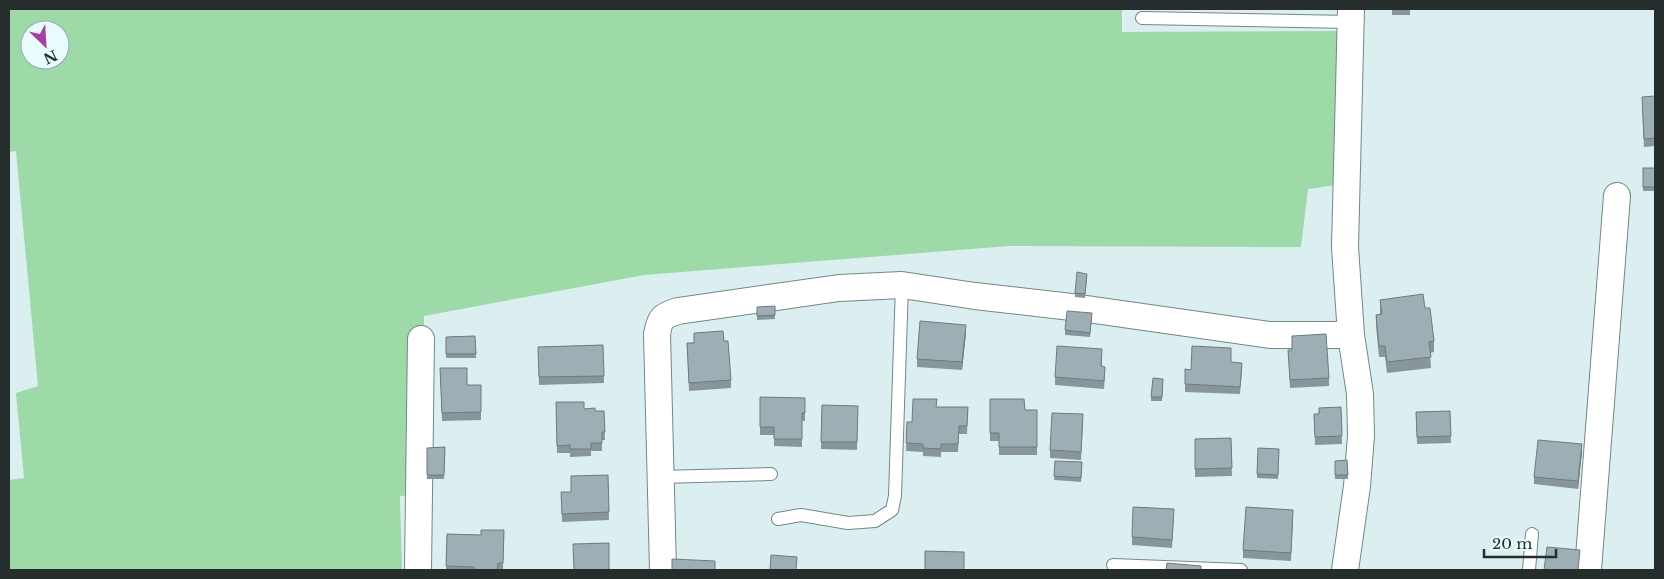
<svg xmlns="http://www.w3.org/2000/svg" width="1664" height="579" viewBox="0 0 1664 579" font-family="'Libre Baskerville',serif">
	<rect width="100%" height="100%" fill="#dbeff0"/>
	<path fill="#9ddaa8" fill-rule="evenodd" d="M 9,9 L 1122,9 L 1122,32 L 1341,31 L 1337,185 L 1308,189 L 1301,247 L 1009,246 L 644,275 L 424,316 L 424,494 L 400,496 L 402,570 L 9,570 L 9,480 L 24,478 L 16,393 L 38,386 L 16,151 L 9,152 ZM 30,30 L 60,30 L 60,60 L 30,60 Z"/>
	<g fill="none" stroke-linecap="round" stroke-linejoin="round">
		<defs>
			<g id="lane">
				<path d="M 1142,18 L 1351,22"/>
				<path d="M 660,477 L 771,474"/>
				<path d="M 778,519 L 801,515 L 848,523 L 875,521 L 892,510 L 895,496 L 902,285"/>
				<path d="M 1113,565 L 1241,570"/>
				<path d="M 1529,570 L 1532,534"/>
			</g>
			<g id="street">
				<path d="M 418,570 L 421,339"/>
				<path d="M 663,570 L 657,334 C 660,318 662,316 678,311 L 839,288 L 902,285 L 975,296 L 1080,308 L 1270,335 L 1351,335"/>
				<path d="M 1345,570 L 1357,486 L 1361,436 L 1360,394 L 1351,335 L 1345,247 L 1351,9"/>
				<path d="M 1588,570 L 1617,196"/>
			</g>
		</defs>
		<use href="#lane" stroke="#748788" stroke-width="14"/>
		<use href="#street" stroke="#748788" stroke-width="28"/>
		<use href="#lane" stroke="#fff" stroke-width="12"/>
		<use href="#street" stroke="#fff" stroke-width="26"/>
	</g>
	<g fill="#88969c">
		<rect x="1392" y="9" width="18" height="6"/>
		<path d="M 1655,96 L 1655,146 L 1644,147 L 1642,105 Z"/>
		<rect x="1643" y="168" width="12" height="23"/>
		<path d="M 1087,278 L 1085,298 L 1075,297 L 1075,293 Z"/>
		<path d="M 1380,300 L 1425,308 L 1434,341 L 1434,352 L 1430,353 L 1431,368 L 1387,373 L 1385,357 L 1379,357 L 1376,326 L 1376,315 L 1380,314 Z"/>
		<path d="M 757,307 L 775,315 L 775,319 L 757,320 Z"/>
		<path d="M 1092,317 L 1090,337 L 1065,335 L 1065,330 Z"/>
		<path d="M 966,332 L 962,370 L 917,367 L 917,359 Z"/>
		<path d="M 475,336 L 476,358 L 446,358 L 446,337 Z"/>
		<path d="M 1292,336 L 1329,378 L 1329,386 L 1290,388 L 1288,350 L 1292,350 Z"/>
		<path d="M 724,341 L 731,380 L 731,388 L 689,391 L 687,343 Z"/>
		<path d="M 603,345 L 604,383 L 539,385 L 538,347 Z"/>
		<path d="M 1102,357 L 1102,366 L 1105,374 L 1104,389 L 1055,385 L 1055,377 Z"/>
		<path d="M 1231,362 L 1242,370 L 1240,394 L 1185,392 L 1185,384 L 1191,370 Z"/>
		<path d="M 440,368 L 467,385 L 481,385 L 481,420 L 442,421 Z"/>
		<path d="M 1163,379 L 1162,401 L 1151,401 L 1151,397 Z"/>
		<path d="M 760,397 L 805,398 L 805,421 L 802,421 L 802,447 L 774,446 L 774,435 L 760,435 Z"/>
		<path d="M 990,399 L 1025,410 L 1037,410 L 1037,455 L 999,455 L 999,441 L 990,441 Z"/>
		<path d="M 556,402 L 595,411 L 604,411 L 605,440 L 602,440 L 602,451 L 591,451 L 591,456 L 570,457 L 570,453 L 557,453 Z"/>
		<path d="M 822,405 L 858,406 L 857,450 L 821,449 Z"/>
		<path d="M 937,407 L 968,407 L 967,434 L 959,434 L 958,452 L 941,452 L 941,457 L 923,456 L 923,452 L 906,451 L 907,422 L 912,422 Z"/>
		<path d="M 1341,407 L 1342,444 L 1315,445 L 1314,414 L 1319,414 Z"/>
		<path d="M 1450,411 L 1451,443 L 1417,444 L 1416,412 Z"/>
		<path d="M 1083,422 L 1081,460 L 1050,458 L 1050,450 Z"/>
		<path d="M 1231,438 L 1232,476 L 1195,477 L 1195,439 Z"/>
		<path d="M 445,447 L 444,479 L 427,479 L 427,448 Z"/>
		<path d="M 1258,448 L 1279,449 L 1278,479 L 1257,478 Z"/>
		<path d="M 1582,451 L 1578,489 L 1534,484 L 1534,477 Z"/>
		<path d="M 1347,460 L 1348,479 L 1335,479 L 1335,461 Z"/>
		<path d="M 1055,461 L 1082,462 L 1081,482 L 1054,480 Z"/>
		<path d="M 608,475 L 609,520 L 562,522 L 561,492 L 571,492 Z"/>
		<path d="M 1174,517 L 1172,548 L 1132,545 L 1132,537 Z"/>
		<path d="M 1293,518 L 1291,561 L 1243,558 L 1243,550 Z"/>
		<path d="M 504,530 L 503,570 L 446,570 L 447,534 L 481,535 Z"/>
	</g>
	<g fill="#6f7a7f">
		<path d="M 966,325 L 966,332 L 962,370 L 962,362 Z"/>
		<path d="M 1582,444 L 1582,451 L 1578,489 L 1578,481 Z"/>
	</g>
	<g fill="#9eaeb5" stroke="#6f7a7f">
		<path d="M 1655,96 L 1655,138 L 1644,139 L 1642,97 Z"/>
		<rect x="1643" y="168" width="12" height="19"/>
		<path d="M 1077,272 L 1087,274 L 1085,294 L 1075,293 Z"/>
		<path d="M 1423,294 L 1425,308 L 1430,308 L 1434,341 L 1429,342 L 1431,357 L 1387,362 L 1385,346 L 1379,346 L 1376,315 L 1382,314 L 1380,300 Z"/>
		<path d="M 775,306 L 775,315 L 757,316 L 757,307 Z"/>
		<path d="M 1067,311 L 1092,313 L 1090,333 L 1065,330 Z"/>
		<path d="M 920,321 L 966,325 L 962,362 L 917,359 Z"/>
		<path d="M 723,331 L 724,341 L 728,341 L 731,380 L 689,383 L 687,343 L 694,343 L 694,333 Z"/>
		<path d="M 1326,334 L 1329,378 L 1290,380 L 1288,350 L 1292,350 L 1292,336 Z"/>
		<path d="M 475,336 L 476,354 L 446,354 L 446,337 Z"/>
		<path d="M 603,345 L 604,376 L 539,377 L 538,347 Z"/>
		<path d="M 1057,346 L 1102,349 L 1101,366 L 1105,367 L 1104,381 L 1055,377 Z"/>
		<path d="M 1192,346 L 1231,348 L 1231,362 L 1242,363 L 1240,387 L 1185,384 L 1185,369 L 1191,370 Z"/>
		<path d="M 440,368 L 467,368 L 467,385 L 481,385 L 481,412 L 442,413 Z"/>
		<path d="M 1153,378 L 1163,379 L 1162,397 L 1151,397 Z"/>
		<path d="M 760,397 L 805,398 L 805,413 L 802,413 L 802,439 L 774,439 L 774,427 L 760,427 Z"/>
		<path d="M 913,399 L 937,399 L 936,407 L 968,407 L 967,426 L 959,426 L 958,444 L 941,444 L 941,449 L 923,448 L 923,444 L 906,443 L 907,422 L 912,422 Z"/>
		<path d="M 990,399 L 1024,399 L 1025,410 L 1037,410 L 1037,447 L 999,447 L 999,433 L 990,433 Z"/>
		<path d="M 556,402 L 584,402 L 584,409 L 595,408 L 595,411 L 604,411 L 605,432 L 602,432 L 602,443 L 591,443 L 591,449 L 570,449 L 570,445 L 557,446 Z"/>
		<path d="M 822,405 L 858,406 L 857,442 L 821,442 Z"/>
		<path d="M 1341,407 L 1342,436 L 1315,437 L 1314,414 L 1319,414 L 1319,408 Z"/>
		<path d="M 1450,411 L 1451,436 L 1417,437 L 1416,412 Z"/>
		<path d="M 1052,413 L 1083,414 L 1081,452 L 1050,450 Z"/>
		<path d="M 1231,438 L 1232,468 L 1195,469 L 1195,439 Z"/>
		<path d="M 1538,440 L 1582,444 L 1578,481 L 1534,477 Z"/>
		<path d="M 445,447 L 444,475 L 427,475 L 427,448 Z"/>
		<path d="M 1258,448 L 1279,449 L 1278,475 L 1257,474 Z"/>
		<path d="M 1347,460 L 1348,475 L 1335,475 L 1335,461 Z"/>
		<path d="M 1055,461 L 1082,462 L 1081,478 L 1054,476 Z"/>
		<path d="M 608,475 L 609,512 L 562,514 L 561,492 L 571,492 L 571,476 Z"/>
		<path d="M 1133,507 L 1174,509 L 1172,540 L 1132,537 Z"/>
		<path d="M 1246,507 L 1293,510 L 1291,553 L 1243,550 Z"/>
		<path d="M 481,530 L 504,530 L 503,563 L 498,563 L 497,570 L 474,570 L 474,567 L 446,566 L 447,534 L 481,535 Z"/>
		<path d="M 609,543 L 609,570 L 574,570 L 573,544 Z"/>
		<path d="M 1547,547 L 1580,550 L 1578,570 L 1544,570 Z"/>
		<path d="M 925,551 L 964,552 L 964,570 L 925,570 Z"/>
		<path d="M 771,555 L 797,557 L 796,570 L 770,570 Z"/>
		<path d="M 672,559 L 715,561 L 715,570 L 672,570 Z"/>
		<path d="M 1167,563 L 1201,566 L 1201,570 L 1166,570 Z"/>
	</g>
	<rect width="1664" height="579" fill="none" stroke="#252d2d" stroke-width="20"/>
	<g transform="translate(45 45) rotate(155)"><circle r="24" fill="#e8fcfd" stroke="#9aa9aa"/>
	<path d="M0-4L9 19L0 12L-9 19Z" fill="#a440a5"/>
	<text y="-8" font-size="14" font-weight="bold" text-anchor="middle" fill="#252d2d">N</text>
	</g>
	<path d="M1484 549v8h72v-8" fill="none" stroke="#252d2d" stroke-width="2.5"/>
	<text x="1492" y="549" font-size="15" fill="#252d2d" stroke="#e8fcfd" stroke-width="4" paint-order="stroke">20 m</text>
</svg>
